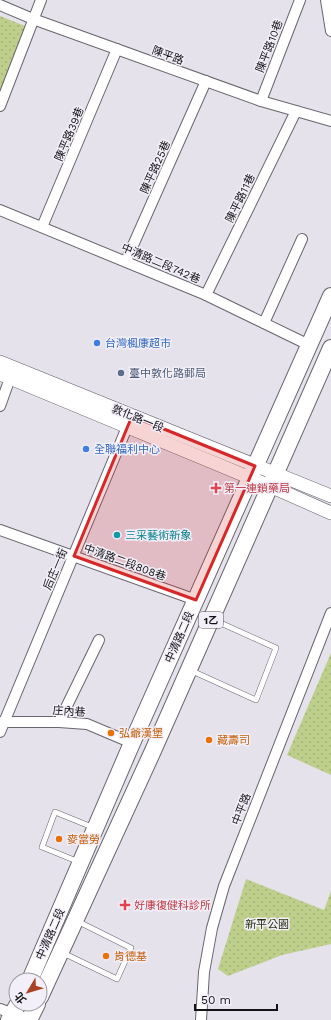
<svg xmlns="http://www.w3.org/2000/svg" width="331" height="1020" viewBox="0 0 331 1020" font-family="'Work Sans','Noto Sans TC',sans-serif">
	<defs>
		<pattern id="park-dots" width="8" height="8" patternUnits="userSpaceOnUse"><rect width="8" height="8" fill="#bdcf8b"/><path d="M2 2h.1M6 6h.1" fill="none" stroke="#a2b177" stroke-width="1.8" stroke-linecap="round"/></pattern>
	</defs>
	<rect width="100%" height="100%" fill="#e5e2ec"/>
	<g fill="url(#park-dots)">
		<path d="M 0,16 L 30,28 L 0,97 Z"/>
		<path d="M 331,653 L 331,775 L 287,755 Z"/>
		<path d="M 246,879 L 324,910 L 331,891 L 331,944 L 282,955 L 228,976 L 218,969 Z"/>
	</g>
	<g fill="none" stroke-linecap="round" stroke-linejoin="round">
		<defs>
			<g id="service">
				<path d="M 192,671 L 256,700 L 276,648 L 214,620"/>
				<path d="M 79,862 L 42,847 L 55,812 L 92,827"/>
				<path d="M 63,953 L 117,979 L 131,948 L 77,921"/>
			</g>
			<g id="minor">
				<path d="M 326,0 L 331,31"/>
				<path d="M 0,5 L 33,19 L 261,101 L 331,121"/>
				<path d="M 261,101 L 300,0"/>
				<path d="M 0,106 L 41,0"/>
				<path d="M 0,210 L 206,295 L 309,345"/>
				<path d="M 42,227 L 117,49"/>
				<path d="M 126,261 L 206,81"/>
				<path d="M 206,295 L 296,111"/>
				<path d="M 264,323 L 302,239"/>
				<path d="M 0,406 L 10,378"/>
				<path d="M 0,530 L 196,600"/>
				<path d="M 0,722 L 59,722 L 87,724 L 132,743"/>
				<path d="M 59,722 L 99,640"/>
				<path d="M 0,732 L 130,420"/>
				<path d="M 0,1009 L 31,1020"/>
				<path d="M 201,1020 L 204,972 L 212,928 L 224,886 L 331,613"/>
			</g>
			<g id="tertiary">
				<path d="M 0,362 L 331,496"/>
				<path d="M 0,374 L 270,486 L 331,513"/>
			</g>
			<g id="primary">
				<path d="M 30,980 L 132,743 L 331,296"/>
				<path d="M 40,997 L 152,753 L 331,348"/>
				<path d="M 9,1020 L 18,1004"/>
				<path d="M 29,1020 L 37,1004"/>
			</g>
		</defs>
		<use href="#service" stroke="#69656e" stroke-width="6"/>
		<use href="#minor" stroke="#69656e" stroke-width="12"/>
		<use href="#tertiary" stroke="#69656e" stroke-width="14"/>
		<use href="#primary" stroke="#69656e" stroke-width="18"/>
		<use href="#service" stroke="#fff" stroke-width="5"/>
		<use href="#minor" stroke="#fff" stroke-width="10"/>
		<use href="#tertiary" stroke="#fff" stroke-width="13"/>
		<use href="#primary" stroke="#fff" stroke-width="16"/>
	</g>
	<path fill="#d62828" fill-opacity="0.2" stroke="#d62828" stroke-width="3" stroke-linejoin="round" d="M 132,416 L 255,466 L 196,600 L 74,556 Z"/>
	<g fill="#3f7fe0" stroke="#f3eff9" stroke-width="1.5">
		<circle cx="97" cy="343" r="4"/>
		<circle cx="86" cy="449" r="4"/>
	</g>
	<circle fill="#5c6f8a" stroke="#f3eff9" stroke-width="1.5" cx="121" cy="373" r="4"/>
	<g fill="#e0444e" stroke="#f3eff9" stroke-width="1.5">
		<path d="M214 482h4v4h4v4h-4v4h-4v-4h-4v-4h4z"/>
		<path d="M123 899h4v4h4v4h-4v4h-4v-4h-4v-4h4z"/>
	</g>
	<circle fill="#0f9aa8" stroke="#f3eff9" stroke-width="1.5" cx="117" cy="535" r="4"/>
	<g fill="#e8710a" stroke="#f3eff9" stroke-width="1.5">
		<circle cx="111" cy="733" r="4"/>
		<circle cx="209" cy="740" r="4"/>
		<circle cx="59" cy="839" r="4"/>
		<circle cx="106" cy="956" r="4"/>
	</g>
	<g text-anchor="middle" stroke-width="3" stroke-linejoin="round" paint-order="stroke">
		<rect fill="#f3eff9" stroke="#57555a" stroke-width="1" x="199" y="612" width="24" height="16" rx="3"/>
		<g font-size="10" font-weight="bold" fill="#141316">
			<text x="211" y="624">1乙</text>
		</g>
		<g font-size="11" fill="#141316" stroke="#f3eff9">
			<text transform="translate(269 46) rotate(-69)" y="4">陳平路10巷</text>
			<text transform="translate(168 55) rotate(20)" y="4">陳平路</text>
			<text transform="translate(69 134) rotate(-67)" y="4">陳平路39巷</text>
			<text transform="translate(155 167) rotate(-66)" y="4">陳平路25巷</text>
			<text transform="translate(240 198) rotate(-64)" y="4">陳平路11巷</text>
			<text transform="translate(161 263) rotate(23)" y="4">中清路二段742巷</text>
			<text transform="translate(138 418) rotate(22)" y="4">敦化路一段</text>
			<text transform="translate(125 562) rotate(20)" y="4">中清路二段808巷</text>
			<text transform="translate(55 569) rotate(-67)" y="4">后庄一街</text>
			<text transform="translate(179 637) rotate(-66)" y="4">中清路二段</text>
			<text transform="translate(69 711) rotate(4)" y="4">庄內巷</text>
			<text transform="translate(241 809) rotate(-69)" y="4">中平路</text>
			<text transform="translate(50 934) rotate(-66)" y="4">中清路二段</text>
		</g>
		<g font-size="11" fill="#366cbe" stroke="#f3eff9" text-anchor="start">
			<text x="105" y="347">台灣楓康超市</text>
			<text x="94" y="453">全聯福利中心</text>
		</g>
		<g font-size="11" fill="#4e5e75" stroke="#f3eff9" text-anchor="start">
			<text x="129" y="377">臺中敦化路郵局</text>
		</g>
		<g font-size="11" fill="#be3a42" stroke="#f3eff9" text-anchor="start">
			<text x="224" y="492">第一連鎖藥局</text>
			<text x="134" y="909">好康復健科診所</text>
		</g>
		<g font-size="11" fill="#0d838f" stroke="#f3eff9" text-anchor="start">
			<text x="125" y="539">三采藝術新象</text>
		</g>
		<g font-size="11" fill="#c56008" stroke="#f3eff9" text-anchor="start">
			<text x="119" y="737">弘爺漢堡</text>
			<text x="217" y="744">藏壽司</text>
			<text x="67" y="843">麥當勞</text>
			<text x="114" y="960">肯德基</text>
		</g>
		<g font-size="11" fill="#283010" stroke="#f3eff9">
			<text x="267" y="928">新平公園</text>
		</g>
	</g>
	<g transform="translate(28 992) rotate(232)"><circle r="19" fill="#f3eff9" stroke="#9a979e"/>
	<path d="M0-3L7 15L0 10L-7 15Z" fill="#aa4224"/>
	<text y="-6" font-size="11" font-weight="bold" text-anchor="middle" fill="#141316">北</text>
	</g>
	<path d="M195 1004v6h82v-6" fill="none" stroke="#141316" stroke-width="2"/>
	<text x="201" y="1004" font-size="12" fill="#141316" stroke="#f3eff9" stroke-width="3" paint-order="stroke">50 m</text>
</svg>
